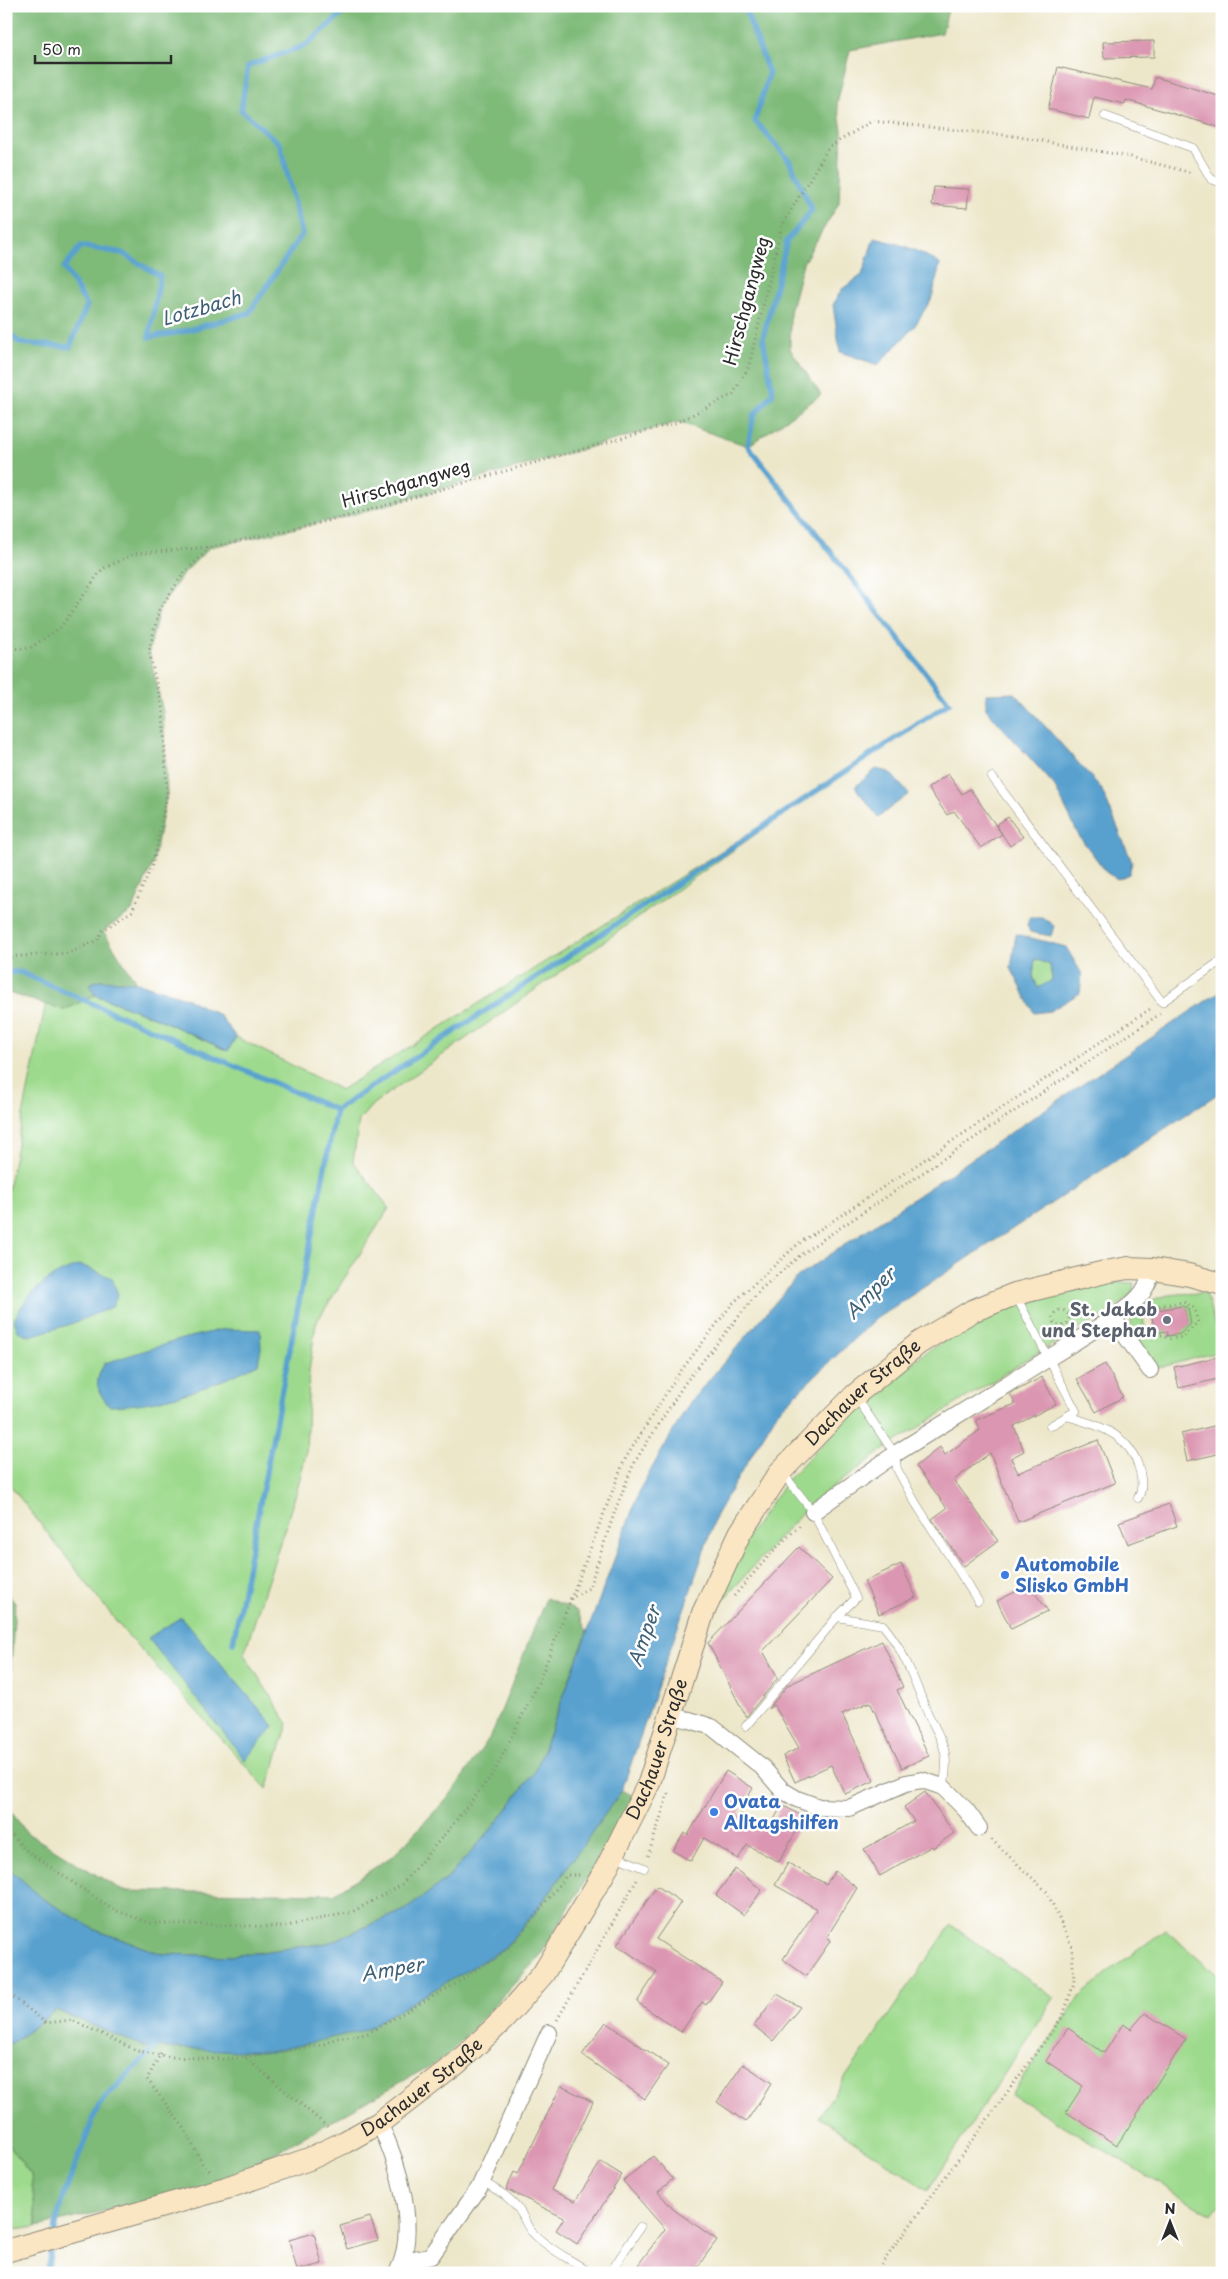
<svg xmlns="http://www.w3.org/2000/svg" width="1228" height="2279" viewBox="0 0 1228 2279" font-family="'Playpen Sans',sans-serif">
	<rect width="100%" height="100%" fill="#fff"/>
	<filter id="ink" filterUnits="userSpaceOnUse"><feTurbulence type="fractalNoise" baseFrequency=".02" numOctaves="2"/><feDisplacementMap in="SourceGraphic" scale="10" xChannelSelector="R" yChannelSelector="G"/><feConvolveMatrix kernelMatrix="1 2 1 2 8 2 1 2 1" color-interpolation-filters="sRGB"/></filter>
	<filter id="wash" filterUnits="userSpaceOnUse"><feTurbulence type="fractalNoise" baseFrequency=".0096" numOctaves="4" result="noise"/><feDisplacementMap in="SourceGraphic" scale="20" xChannelSelector="R" yChannelSelector="G"/><feGaussianBlur stdDeviation="1.12" result="paint"/><feColorMatrix in="noise" values="0 0 0 0 0 0 0 0 0 0 0 0 0 0 0 0 0 1.4 0 .05"/><feComposite in="paint" operator="in"/></filter>
	<g filter="url(#wash)">
		<rect width="100%" height="100%" fill="#ede7ca"/>
		<g fill="#9eda8d" stroke="#64825c" fill-rule="evenodd">
			<path d="M 823,787 L 373,1104 L 359,1120 L 353,1161 L 389,1208 L 316,1323 L 309,1371 L 306,1454 L 297,1490 L 244,1654 L 288,1724 L 267,1789 L 124,1631 L 6,1480 L 6,1199 L 46,1002 L 64,1010 L 95,995 L 161,1020 L 227,1051 L 236,1037 L 341,1090 Z"/>
			<path d="M 1035,958 L 1050,965 L 1052,981 L 1038,988 L 1033,976 Z"/>
			<path d="M 1106,1282 L 1134,1283 L 1132,1293 L 1109,1313 L 1042,1350 L 889,1446 L 808,1506 L 724,1599 L 721,1599 L 747,1537 L 788,1479 L 861,1405 L 925,1353 L 977,1321 L 1020,1304 Z"/>
			<path d="M 1206,1293 L 1222,1351 L 1154,1369 C 1148,1357 1130,1333 1131,1320 C 1132,1314 1135,1311 1140,1308 C 1159,1292 1182,1294 1206,1293 ZM 1182,1306 L 1188,1308 L 1191,1323 L 1187,1328 L 1180,1329 L 1180,1334 L 1168,1336 L 1167,1331 L 1155,1333 L 1154,1328 L 1145,1329 L 1143,1318 L 1152,1316 L 1152,1311 Z"/>
			<path d="M 951,1925 L 1054,1998 L 928,2190 L 818,2117 Z"/>
			<path d="M 1165,1930 L 1222,1979 L 1222,2201 L 1212,2215 L 1011,2094 L 1081,1996 L 1112,1969 Z"/>
			<path d="M 6,2142 L 31,2175 L 37,2227 L 6,2231 Z"/>
		</g>
		<g fill="#7eba78" stroke="#547252">
			<path d="M 6,6 L 949,6 L 942,33 L 850,50 L 837,103 L 842,130 L 839,203 L 803,263 L 790,312 L 790,349 L 821,395 L 748,446 L 678,422 L 337,519 L 210,547 L 183,574 L 159,610 L 149,651 L 163,712 L 167,794 L 153,863 L 132,911 L 103,931 L 136,982 L 100,980 L 90,984 L 95,995 L 64,1010 L 6,992 Z"/>
			<path d="M 6,1592 L 15,1603 L 9,1698 L 6,1705 Z"/>
			<path d="M 546,1598 L 577,1611 L 587,1632 L 536,1770 L 495,1825 L 446,1880 L 405,1910 L 328,1943 L 232,1956 L 162,1954 L 95,1930 L 42,1898 L 6,1866 L 6,1805 L 27,1833 L 123,1891 L 334,1894 L 394,1855 L 451,1794 L 492,1734 Z"/>
			<path d="M 622,1790 L 635,1797 L 540,1956 L 446,2057 L 221,2183 L 37,2227 L 31,2175 L 6,2142 L 6,2045 L 15,2041 L 56,2010 L 145,2047 L 504,1949 L 534,1914 Z"/>
		</g>
		<g fill="#58a1cf" stroke="#42667d" fill-rule="evenodd">
			<path d="M 874,238 C 899,243 919,250 940,264 L 932,298 L 914,327 L 878,365 L 840,352 L 833,305 L 842,289 L 862,275 Z"/>
			<path d="M 1015,693 L 1101,788 L 1132,862 L 1129,874 L 1118,879 L 1107,873 L 1079,836 L 1054,785 L 986,709 L 986,694 Z"/>
			<path d="M 876,769 L 889,772 L 909,794 L 878,817 L 855,787 Z"/>
			<path d="M 1030,917 L 1042,917 L 1054,926 L 1051,936 L 1030,932 L 1027,925 Z"/>
			<path d="M 1016,934 L 1066,947 L 1082,974 L 1080,993 L 1050,1011 L 1034,1013 L 1011,968 ZM 1035,959 L 1050,965 L 1052,980 L 1038,988 L 1033,976 Z"/>
			<path d="M 100,980 L 136,982 L 186,998 L 219,1015 L 236,1037 L 228,1051 L 161,1020 L 95,995 L 89,984 Z"/>
			<path d="M 1222,990 L 1222,1091 L 874,1320 L 778,1411 L 717,1513 L 622,1790 L 534,1914 L 504,1949 L 364,2030 L 271,2052 L 145,2047 L 56,2010 L 15,2041 L 6,2045 L 6,1990 L 12,1984 L 6,1977 L 6,1866 L 42,1898 L 95,1930 L 162,1954 L 232,1956 L 328,1943 L 405,1910 L 446,1880 L 495,1825 L 536,1770 L 641,1487 L 690,1402 L 797,1277 Z"/>
			<path d="M 81,1265 L 112,1278 L 118,1295 L 112,1307 L 71,1324 L 30,1336 L 18,1331 L 14,1320 C 27,1292 51,1273 81,1265 Z"/>
			<path d="M 224,1329 L 260,1330 L 261,1348 L 258,1364 C 211,1387 163,1405 110,1406 C 95,1391 94,1380 105,1363 L 182,1339 Z"/>
			<path d="M 181,1617 L 274,1726 L 245,1760 L 148,1638 Z"/>
		</g>
		<g fill="none" stroke-linecap="round" stroke-linejoin="round">
			<g stroke="#58a1cf" stroke-width="5.5">
				<path d="M 6,331 L 20,343 L 70,347 L 87,305 L 64,268 L 81,246 L 122,253 L 160,276 L 149,337 L 181,332 L 249,313 L 302,234 L 280,144 L 241,110 L 248,66 L 306,45 L 351,6"/>
				<path d="M 6,972 L 20,972 L 336,1110 L 949,703 L 748,446 L 754,415 L 773,393 L 763,338 L 787,241 L 812,210 L 789,160 L 755,121 L 769,73 L 744,6"/>
				<path d="M 233,1643 L 336,1110"/>
				<path d="M 55,2231 L 61,2203 L 99,2104 L 159,2043"/>
				<path d="M 47,2273 L 52,2243"/>
			</g>
		</g>
		<g id="blocks">
			<g fill="#db96b1">
				<path d="M 1154,41 L 1154,57 L 1104,58 L 1103,42 Z"/>
				<path d="M 1058,67 L 1152,89 L 1155,77 L 1222,97 L 1222,128 L 1126,100 L 1125,104 L 1094,97 L 1089,119 L 1048,109 Z"/>
				<path d="M 934,187 L 969,189 L 967,208 L 932,205 Z"/>
				<path d="M 948,774 L 962,794 L 970,789 L 1002,834 L 981,848 L 954,811 L 947,815 L 928,788 Z"/>
				<path d="M 1008,817 L 1023,837 L 1010,846 L 996,825 Z"/>
				<path d="M 1182,1306 L 1188,1308 L 1191,1324 L 1180,1334 L 1167,1336 L 1167,1331 L 1155,1333 L 1151,1311 Z"/>
				<path d="M 1222,1356 L 1222,1378 L 1179,1388 L 1174,1367 Z"/>
				<path d="M 1105,1364 L 1123,1397 L 1096,1412 L 1077,1379 Z"/>
				<path d="M 1042,1377 L 1056,1404 L 1014,1426 L 1024,1451 L 1011,1458 L 1018,1473 L 1098,1440 L 1115,1483 L 1018,1522 L 990,1453 L 954,1480 L 998,1541 L 964,1566 L 932,1519 L 947,1508 L 916,1466 L 940,1447 L 945,1455 L 980,1430 L 976,1420 L 1015,1404 L 1010,1394 Z"/>
				<path d="M 1222,1424 L 1222,1453 L 1187,1461 L 1181,1434 Z"/>
				<path d="M 1169,1504 L 1177,1526 L 1128,1544 L 1119,1522 Z"/>
				<path d="M 799,1547 L 832,1579 L 763,1651 L 778,1678 L 746,1717 L 708,1643 Z"/>
				<path d="M 901,1564 L 916,1597 L 879,1614 L 864,1581 Z"/>
				<path d="M 1029,1585 L 1048,1611 L 1011,1629 L 997,1601 Z"/>
				<path d="M 882,1641 L 903,1687 L 897,1690 L 929,1756 L 902,1768 L 870,1702 L 842,1714 L 874,1781 L 845,1794 L 831,1765 L 795,1782 L 783,1756 L 799,1748 L 774,1705 L 768,1709 L 788,1685 Z"/>
				<path d="M 726,1771 L 753,1788 L 739,1813 L 769,1829 L 782,1805 L 804,1817 L 779,1862 L 747,1845 L 738,1859 L 704,1838 L 691,1861 L 673,1851 L 684,1833 L 688,1835 Z"/>
				<path d="M 925,1792 L 954,1833 L 933,1848 L 932,1846 L 880,1876 L 864,1849 L 914,1821 L 904,1807 Z"/>
				<path d="M 788,1863 L 826,1884 L 835,1871 L 857,1888 L 827,1937 L 831,1940 L 806,1976 L 783,1959 L 817,1909 L 775,1885 Z"/>
				<path d="M 735,1869 L 762,1890 L 744,1915 L 716,1895 Z"/>
				<path d="M 657,1886 L 681,1902 L 656,1939 L 722,1982 L 706,2005 L 702,2002 L 681,2032 L 637,2002 L 657,1972 L 617,1945 Z"/>
				<path d="M 777,1994 L 800,2007 L 773,2041 L 754,2026 Z"/>
				<path d="M 1145,2013 L 1186,2039 L 1117,2145 L 1066,2112 L 1083,2086 L 1046,2061 L 1068,2028 L 1104,2053 L 1123,2024 L 1131,2029 Z"/>
				<path d="M 606,2022 L 668,2065 L 645,2099 L 582,2055 Z"/>
				<path d="M 743,2064 L 772,2083 L 746,2122 L 717,2102 Z"/>
				<path d="M 561,2086 L 593,2102 L 551,2190 L 575,2201 L 601,2162 L 622,2175 L 577,2244 L 556,2230 L 564,2218 L 506,2189 L 514,2172 L 518,2174 Z"/>
				<path d="M 653,2156 L 673,2179 L 658,2192 L 673,2209 L 717,2240 L 693,2273 L 632,2273 L 665,2229 L 623,2181 Z"/>
				<path d="M 370,2217 L 378,2240 L 347,2249 L 340,2226 Z"/>
				<path d="M 314,2233 L 322,2264 L 297,2270 L 289,2240 Z"/>
			</g>
		</g>
	</g>
	<g filter="url(#ink)">
		<use href="#blocks" fill-opacity="0" stroke="#8c897a" stroke-width="1"/>
		<g fill="none" stroke-linecap="round" stroke-linejoin="round">
			<defs>
				<g id="lane">
					<path d="M 1105,116 L 1193,148 L 1211,179 L 1222,183"/>
					<path d="M 992,777 L 1162,1002 L 1222,960"/>
					<path d="M 1016,1296 L 1076,1411 L 1050,1426"/>
					<path d="M 856,1397 L 895,1454 L 897,1469 L 915,1502 L 978,1601"/>
					<path d="M 1067,1416 C 1100,1426 1131,1434 1140,1472 C 1142,1481 1143,1490 1138,1498"/>
					<path d="M 837,1617 L 883,1625 C 905,1651 915,1683 928,1714 C 934,1726 943,1740 945,1753 C 947,1765 946,1775 943,1787"/>
					<path d="M 746,1726 L 837,1617 L 856,1598 L 813,1512 L 782,1472"/>
					<path d="M 615,1856 L 644,1868"/>
					<path d="M 482,2181 C 496,2190 513,2198 521,2213 C 525,2219 527,2228 533,2233 C 549,2250 571,2259 590,2273"/>
					<path d="M 610,2273 L 640,2227"/>
				</g>
				<g id="street">
					<path d="M 1113,1318 L 1150,1370"/>
					<path d="M 813,1512 L 895,1454 L 1113,1318 C 1135,1302 1145,1296 1153,1269"/>
					<path d="M 670,1716 L 690,1720 L 712,1727 L 762,1767 L 782,1790 L 797,1799 L 819,1807 L 849,1808 L 906,1783 L 922,1780 L 943,1787 L 966,1810 L 979,1828"/>
					<path d="M 379,2123 C 399,2163 419,2231 397,2273"/>
					<path d="M 403,2261 L 431,2256 L 479,2188 L 549,2033"/>
				</g>
				<g id="secondary">
					<path id="s1" d="M 6,2251 L 226,2188 L 309,2159 L 345,2142 L 379,2123 L 457,2063 L 503,2020 L 543,1974 L 604,1873 L 649,1783 L 703,1613 L 740,1533 L 781,1471 L 855,1395 L 919,1343 L 972,1311 L 1015,1294 L 1105,1272 L 1128,1268 L 1153,1269 L 1189,1275 L 1222,1284"/>
				</g>
			</defs>
			<use href="#lane" stroke="#8c897a" stroke-width="9"/>
			<use href="#street" stroke="#8c897a" stroke-width="18"/>
			<use href="#secondary" stroke="#8c897a" stroke-width="24"/>
			<g stroke="#8c897a" stroke-width="3" stroke-dasharray="1 4" stroke-linecap="butt">
				<path d="M 6,649 L 30,648 L 61,627 L 102,569 L 134,554 L 210,547 L 337,519 L 678,422 L 733,394 L 749,366 L 782,225 L 829,147 L 872,121 L 1014,136 L 1131,157 L 1192,173"/>
				<path d="M 6,957 L 69,953 L 98,940 L 102,931 L 132,911 L 153,863 L 167,794 L 163,712 L 149,651 L 159,610 L 183,574 L 210,547"/>
				<circle cx="1061" cy="1318" r="8"/>
				<path d="M 1146,1336 L 1163,1335 L 1168,1339 L 1183,1337 L 1198,1322 L 1194,1308 L 1183,1302 L 1152,1307"/>
				<path d="M 734,1596 L 774,1550 L 801,1524"/>
				<path d="M 570,1599 L 589,1588 L 616,1508 L 634,1463 L 685,1383 L 761,1289 L 804,1252 L 1160,1014"/>
				<path d="M 6,1828 L 24,1849 L 112,1909 L 150,1923 L 282,1927 L 352,1912 L 400,1886 L 450,1828 L 495,1771 L 540,1679 L 624,1461 L 677,1376 L 732,1304 L 798,1244 L 1153,1007"/>
				<path d="M 648,1856 L 669,1791"/>
				<path d="M 6,1991 L 46,2023 L 72,2020 L 138,2051 L 171,2057 L 225,2059 L 245,2057 L 329,2128"/>
				<path d="M 557,2020 L 638,1878"/>
				<path d="M 161,2053 L 147,2079 L 184,2128 L 202,2163 L 211,2172"/>
				<path d="M 245,2057 L 322,2045 L 337,2038 L 366,2034 L 455,1984 L 510,1947 L 567,1875 L 580,1875"/>
				<path d="M 875,2273 L 1063,2016 L 1074,1983 L 1072,1947 L 1047,1892 L 991,1839"/>
			</g>
			<use href="#lane" stroke="#fff" stroke-width="8"/>
			<use href="#street" stroke="#fff" stroke-width="16"/>
			<use href="#secondary" stroke="#fbe6c4" stroke-width="22"/>
		</g>
	</g>
	<circle fill="#6b7280" stroke="#fff" stroke-width="2" cx="1167" cy="1320" r="5"/>
	<g fill="#3f7fe0" stroke="#fff" stroke-width="2">
		<circle cx="1005" cy="1575" r="5"/>
		<circle cx="714" cy="1812" r="5"/>
	</g>
	<g text-anchor="middle" stroke-width="5" stroke-linejoin="round" paint-order="stroke">
		<g font-size="18" fill="#2b2b2b" stroke="#fff">
			<text transform="translate(747 301) rotate(-75)" y="6">Hirschgangweg</text>
			<text transform="translate(406 484) rotate(-16)" y="6">Hirschgangweg</text>
			<text dy="6" stroke="none"><textPath href="#s1" startOffset="1291">Dachauer Straße</textPath></text>
			<text dy="6" stroke="none"><textPath href="#s1" startOffset="871">Dachauer Straße</textPath></text>
			<text dy="6" stroke="none"><textPath href="#s1" startOffset="451">Dachauer Straße</textPath></text>
		</g>
		<g font-size="18" font-weight="bold" fill="#5b616d" stroke="#fff" text-anchor="end">
			<text x="1157" y="1316">St. Jakob<tspan x="1157" dy="21">und Stephan</tspan></text>
		</g>
		<g font-size="18" font-weight="bold" fill="#366cbe" stroke="#fff" text-anchor="start">
			<text x="1015" y="1571">Automobile<tspan x="1015" dy="21">Slisko GmbH</tspan></text>
			<text x="724" y="1808">Ovata<tspan x="724" dy="21">Alltagshilfen</tspan></text>
		</g>
		<g font-size="19" font-style="italic" fill="#3f6075" stroke="#fff">
			<text transform="translate(201 308) rotate(-16)" y="7">Lotzbach</text>
			<text transform="translate(870 1293) rotate(-46)" y="7">Amper</text>
			<text transform="translate(644 1636) rotate(-71)" y="7">Amper</text>
			<text transform="translate(392 1969) rotate(-10)" y="7">Amper</text>
		</g>
	</g>
	<rect width="1228" height="2279" fill="none" stroke="#fff" stroke-width="25"/>
	<g transform="translate(1170 2222)" stroke="#ffffff" stroke-width="4" paint-order="stroke">
	<path d="M0-4L9 19L0 12L-9 19Z" fill="#2b2b2b"/>
	<text y="-8" font-size="14" font-weight="bold" text-anchor="middle" fill="#2b2b2b">N</text>
	</g>
	<path d="M35 55v8h136v-8" fill="none" stroke="#2b2b2b" stroke-width="2.5"/>
	<text x="42" y="55" font-size="15" fill="#2b2b2b" stroke="#ffffff" stroke-width="4" paint-order="stroke">50 m</text>
</svg>
